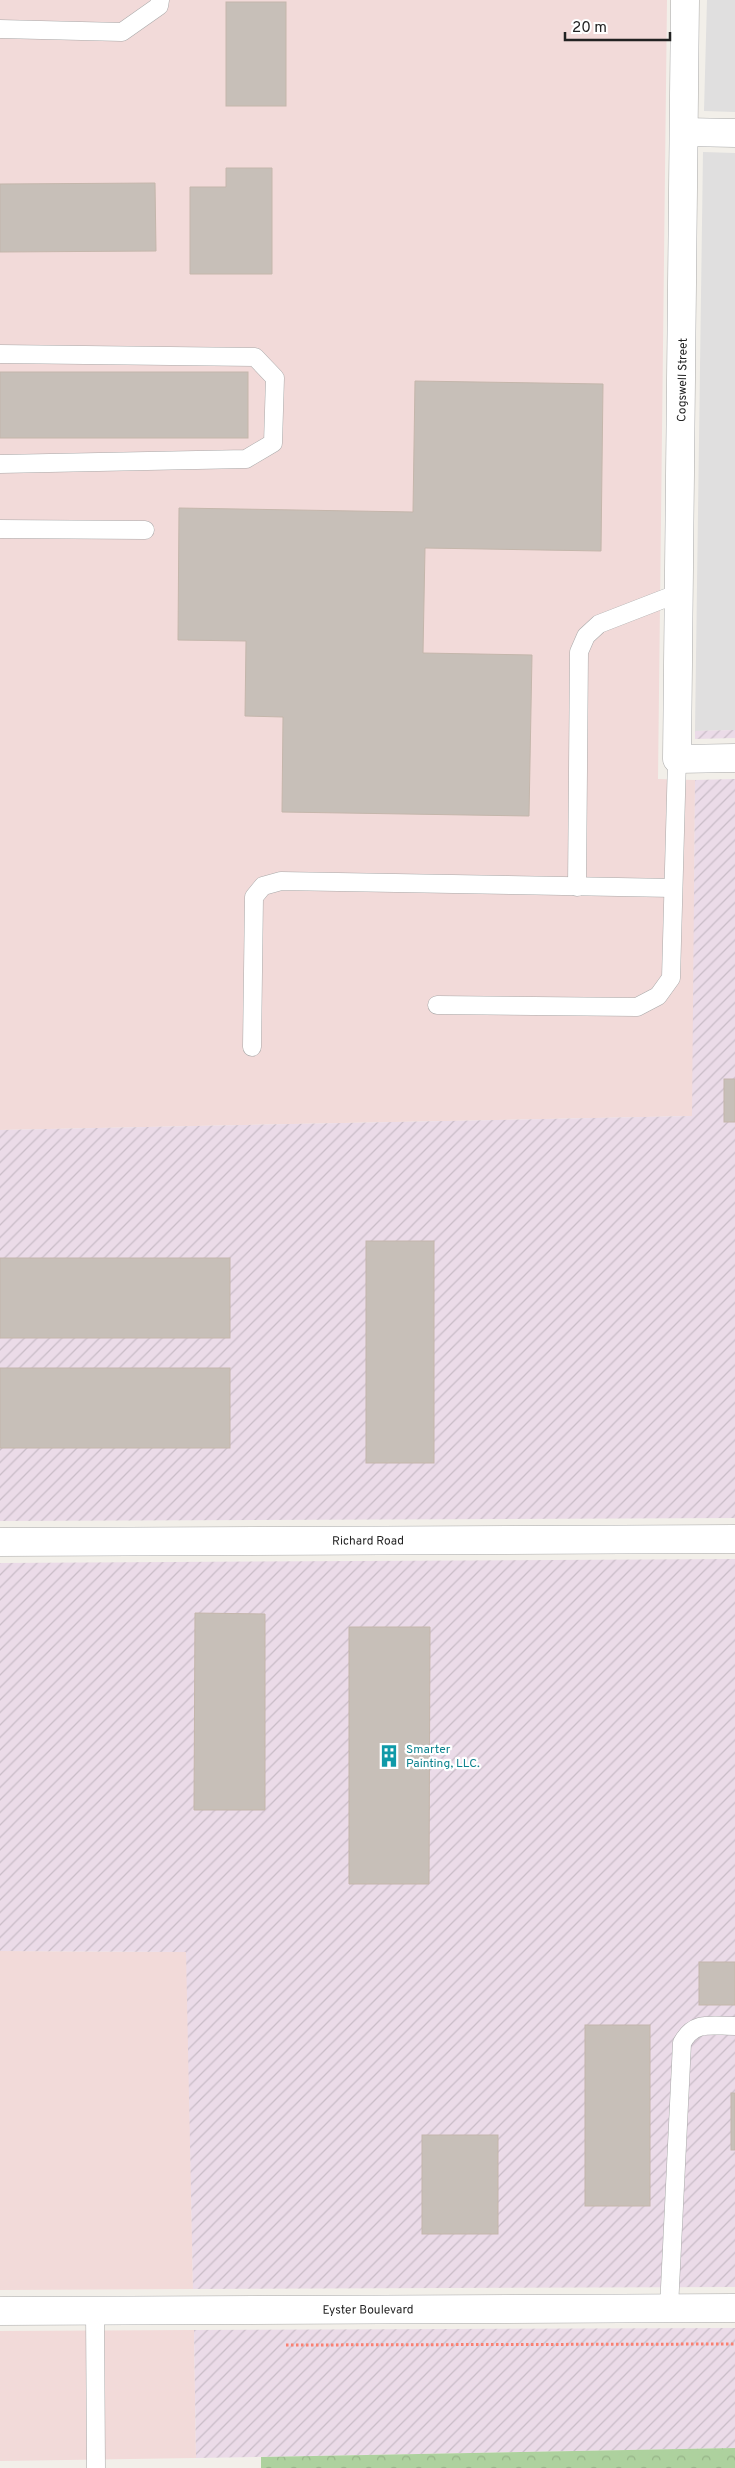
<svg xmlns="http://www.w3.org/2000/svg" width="735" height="2468" viewBox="0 0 735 2468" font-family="Overpass,sans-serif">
	<defs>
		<pattern id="industrial-furrows" width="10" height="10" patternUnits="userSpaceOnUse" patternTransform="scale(1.25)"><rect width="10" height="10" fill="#ebdbe8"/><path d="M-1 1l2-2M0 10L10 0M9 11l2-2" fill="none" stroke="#c9bcc7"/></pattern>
		<pattern id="forest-crowns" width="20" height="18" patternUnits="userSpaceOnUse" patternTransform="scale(1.25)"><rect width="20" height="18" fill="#add19e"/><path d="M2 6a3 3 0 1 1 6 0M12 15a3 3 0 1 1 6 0" fill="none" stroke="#95b388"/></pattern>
	</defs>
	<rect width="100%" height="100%" fill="#f2efe9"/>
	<g fill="#e0dfdf">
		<path d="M 707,0 L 735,0 L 735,112 L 704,111 Z"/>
		<path d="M 703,152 L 735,153 L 735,730 L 695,731 Z"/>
	</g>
	<g fill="#f2dad9">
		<path d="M 0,0 L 667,0 L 658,779 L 695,780 L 693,1116 L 0,1130 Z"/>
		<path d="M 0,1951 L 187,1952 L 193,2289 L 0,2290 Z"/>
		<path d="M 194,2330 L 196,2458 L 0,2461 L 0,2331 Z"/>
	</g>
	<g fill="url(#industrial-furrows)">
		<path d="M 735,730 L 735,738 L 695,739 L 695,731 Z"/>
		<path d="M 735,779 L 735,1518 L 0,1521 L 0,1130 L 692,1116 L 695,780 Z"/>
		<path d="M 735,1559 L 735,2287 L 193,2289 L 186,1952 L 0,1951 L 0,1563 Z"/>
		<path d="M 735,2328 L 735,2448 L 196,2458 L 194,2330 Z"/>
	</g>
	<path fill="url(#forest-crowns)" d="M 735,2448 L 735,2468 L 261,2468 L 261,2457 Z"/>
	<g fill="#c7bfb8" stroke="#c4b6ab">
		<rect x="226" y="2" width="60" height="104"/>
		<path d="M 226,168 L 272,168 L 272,274 L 190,274 L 190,187 L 226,187 Z"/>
		<path d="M 155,183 L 156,251 L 0,252 L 0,184 Z"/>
		<rect x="0" y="372" width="248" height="66"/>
		<path d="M 415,381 L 603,384 L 601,551 L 425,548 L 423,653 L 532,655 L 529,816 L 282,812 L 283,717 L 245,716 L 246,641 L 178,640 L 179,508 L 413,512 Z"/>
		<rect x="724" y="1079" width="11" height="43"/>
		<rect x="366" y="1241" width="68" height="222"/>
		<rect x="0" y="1258" width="230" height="80"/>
		<rect x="0" y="1368" width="230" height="80"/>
		<path d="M 195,1613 L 265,1614 L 265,1810 L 194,1810 Z"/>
		<path d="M 349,1627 L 430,1627 L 429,1884 L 349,1884 Z"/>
		<rect x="699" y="1962" width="36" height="43"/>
		<rect x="585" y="2025" width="65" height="181"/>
		<rect x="731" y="2093" width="4" height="57"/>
		<rect x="422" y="2135" width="76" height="99"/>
	</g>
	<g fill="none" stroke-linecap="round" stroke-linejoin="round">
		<defs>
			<g id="service">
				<path d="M 0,29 L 122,32 L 159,6 L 160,0"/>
				<path d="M 0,354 L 255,357 L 275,378 L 273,443 L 246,459 L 0,464"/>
				<path d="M 0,529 L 145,530"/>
				<path d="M 577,887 L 579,652 L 586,636 L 599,624 L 679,593"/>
				<path d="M 437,1005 L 637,1007 L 658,996 L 671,978 L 677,759"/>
				<path d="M 252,1047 L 254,897 L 263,886 L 281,881 L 673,888"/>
				<path d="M 669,2308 L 682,2043 C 694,2020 712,2026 735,2026"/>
				<path d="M 95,2310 L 96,2468"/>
			</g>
			<g id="minor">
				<path d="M 685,0 L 677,759 L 735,758"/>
				<path d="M 685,132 L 735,133"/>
				<path id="s1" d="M 0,1542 L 735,1539"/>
			</g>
			<g id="tertiary">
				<path id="s2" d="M 0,2311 L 735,2308"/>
			</g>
		</defs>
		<use href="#service" stroke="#a9a9a9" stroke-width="19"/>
		<use href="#minor" stroke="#a9a9a9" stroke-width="29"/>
		<use href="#tertiary" stroke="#a9a9a9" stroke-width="29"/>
		<path stroke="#fa8072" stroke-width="3" stroke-dasharray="2.5 2.5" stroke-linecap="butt" d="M 286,2345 L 735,2344"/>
		<use href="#service" stroke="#fff" stroke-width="18"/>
		<use href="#minor" stroke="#fff" stroke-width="28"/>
		<use href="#tertiary" stroke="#fff" stroke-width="28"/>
	</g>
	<defs>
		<symbol id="building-bare" viewBox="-9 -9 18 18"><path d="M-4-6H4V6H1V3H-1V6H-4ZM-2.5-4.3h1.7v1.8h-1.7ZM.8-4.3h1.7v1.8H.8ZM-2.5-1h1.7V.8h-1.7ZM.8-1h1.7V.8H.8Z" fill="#0f9aa8" stroke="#fff" stroke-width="2.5" paint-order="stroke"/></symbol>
	</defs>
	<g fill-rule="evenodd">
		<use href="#building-bare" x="373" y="1740" width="32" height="32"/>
	</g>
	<g text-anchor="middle" stroke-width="4.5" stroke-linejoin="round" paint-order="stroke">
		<g font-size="12" fill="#222" stroke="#fff">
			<text transform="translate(682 380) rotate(-89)" y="4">Cogswell Street</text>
			<text dy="4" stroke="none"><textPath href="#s1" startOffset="368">Richard Road</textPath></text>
			<text dy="4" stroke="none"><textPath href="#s2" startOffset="368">Eyster Boulevard</textPath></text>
		</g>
		<g font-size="12" fill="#0d838f" stroke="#fff" text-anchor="start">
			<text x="406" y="1753">Smarter<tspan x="406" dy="14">Painting, LLC.</tspan></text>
		</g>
	</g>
	<path d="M565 32v8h105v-8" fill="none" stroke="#222222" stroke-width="2.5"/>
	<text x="572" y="32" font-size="15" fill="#222222" stroke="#ffffff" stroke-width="4" paint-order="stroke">20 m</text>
</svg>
